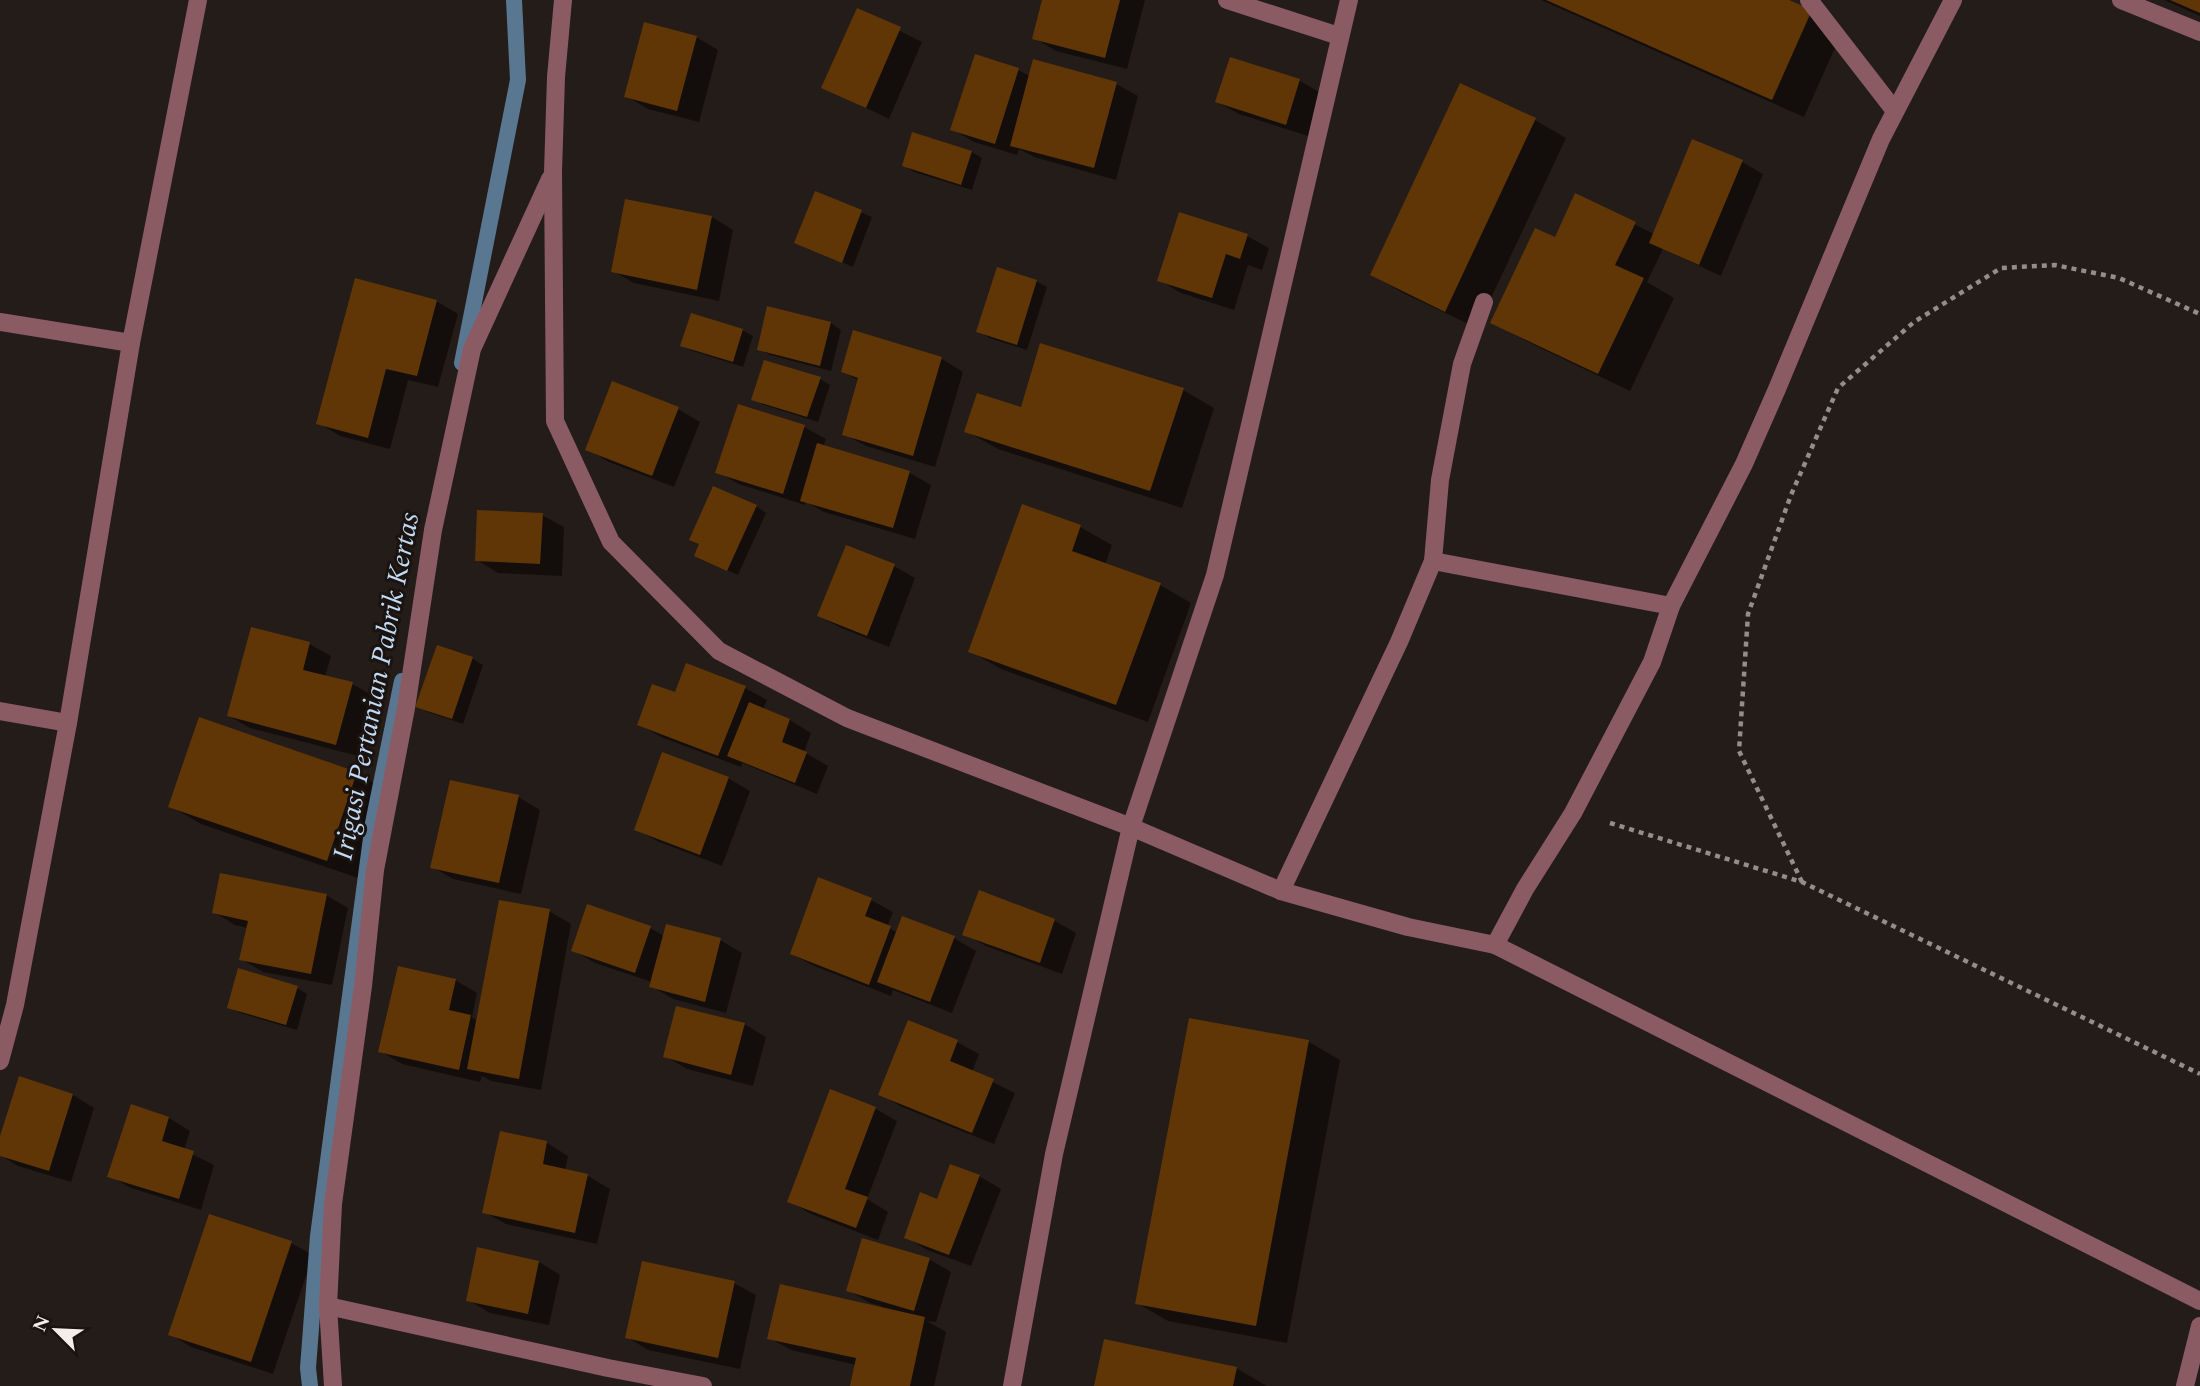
<svg xmlns="http://www.w3.org/2000/svg" width="2200" height="1386" viewBox="0 0 2200 1386" font-family="Spectral,serif">
	<rect width="100%" height="100%" fill="#241c18"/>
	<g fill="#0007">
		<path d="M 1044,0 L 1145,0 L 1127,69 L 1056,51 L 1034,38 Z"/>
		<path d="M 1541,0 L 1785,0 L 1843,30 L 1804,117 Z"/>
		<path d="M 2164,0 L 2200,0 L 2200,16 Z"/>
		<path d="M 858,10 L 922,42 L 889,119 L 823,87 Z"/>
		<path d="M 696,37 L 718,50 L 699,122 L 648,109 L 626,96 Z"/>
		<path d="M 1231,59 L 1300,81 L 1321,93 L 1308,136 L 1239,114 L 1217,102 Z"/>
		<path d="M 1018,70 L 1030,76 L 1116,84 L 1138,96 L 1116,180 L 1034,157 L 1019,149 L 1017,155 L 974,142 L 952,129 Z"/>
		<path d="M 1535,120 L 1566,138 L 1477,328 L 1403,293 L 1372,275 Z"/>
		<path d="M 913,134 L 972,152 L 982,158 L 972,190 L 914,172 L 904,165 Z"/>
		<path d="M 1742,162 L 1763,174 L 1721,276 L 1663,249 L 1647,282 L 1674,298 L 1630,391 L 1524,340 L 1492,322 L 1556,239 L 1576,195 L 1654,234 Z"/>
		<path d="M 816,193 L 872,217 L 853,267 L 797,243 Z"/>
		<path d="M 1180,214 L 1247,236 L 1269,248 L 1262,270 L 1248,265 L 1234,310 L 1181,293 L 1159,280 Z"/>
		<path d="M 712,217 L 733,230 L 719,301 L 634,283 L 613,271 Z"/>
		<path d="M 1036,281 L 1047,287 L 1027,350 L 989,338 L 978,331 Z"/>
		<path d="M 436,301 L 458,314 L 438,387 L 408,380 L 390,449 L 340,436 L 319,423 Z"/>
		<path d="M 769,308 L 831,323 L 841,330 L 831,371 L 770,355 L 759,349 Z"/>
		<path d="M 742,330 L 753,336 L 743,367 L 693,351 L 682,345 Z"/>
		<path d="M 854,333 L 942,359 L 963,372 L 935,467 L 866,446 L 844,434 L 859,381 L 843,372 Z"/>
		<path d="M 820,379 L 830,385 L 818,422 L 764,405 L 753,399 Z"/>
		<path d="M 613,384 L 678,409 L 700,422 L 674,487 L 609,462 L 587,449 Z"/>
		<path d="M 1183,390 L 1214,408 L 1182,508 L 998,449 L 966,431 L 1022,409 Z"/>
		<path d="M 804,427 L 826,439 L 823,447 L 910,473 L 931,485 L 915,539 L 824,512 L 806,502 L 805,505 L 739,484 L 717,472 Z"/>
		<path d="M 756,506 L 766,513 L 738,575 L 706,561 L 701,544 Z"/>
		<path d="M 1023,506 L 1080,527 L 1112,545 L 1105,565 L 1160,585 L 1191,603 L 1148,722 L 1001,669 L 970,651 Z"/>
		<path d="M 542,515 L 564,527 L 562,576 L 498,573 L 477,560 Z"/>
		<path d="M 894,566 L 915,578 L 889,647 L 841,628 L 819,616 Z"/>
		<path d="M 309,644 L 331,656 L 325,677 L 352,684 L 374,696 L 358,756 L 250,728 L 229,716 Z"/>
		<path d="M 438,647 L 473,659 L 483,665 L 463,724 L 428,712 L 417,706 Z"/>
		<path d="M 745,688 L 767,700 L 763,710 L 790,720 L 811,733 L 804,752 L 828,766 L 817,794 L 742,763 L 741,767 L 661,737 L 639,724 L 676,694 Z"/>
		<path d="M 200,719 L 357,773 L 388,791 L 358,878 L 201,824 L 170,806 Z"/>
		<path d="M 728,778 L 750,791 L 722,866 L 657,841 L 636,829 Z"/>
		<path d="M 518,797 L 540,810 L 521,894 L 453,879 L 432,867 Z"/>
		<path d="M 980,892 L 1055,921 L 1076,933 L 1062,974 L 986,946 L 964,934 Z"/>
		<path d="M 326,895 L 348,908 L 332,985 L 263,972 L 241,959 L 248,928 L 235,925 L 214,912 Z"/>
		<path d="M 871,900 L 893,912 L 887,927 L 898,933 L 903,918 L 954,938 L 976,951 L 952,1013 L 893,990 L 891,996 L 814,966 L 792,954 Z"/>
		<path d="M 549,911 L 571,924 L 541,1090 L 491,1081 L 482,1076 L 480,1082 L 402,1064 L 380,1051 L 455,980 L 477,993 L 472,1017 L 478,1021 Z"/>
		<path d="M 650,928 L 664,936 L 720,940 L 742,953 L 726,1013 L 673,999 L 651,986 L 652,982 L 595,963 L 573,950 Z"/>
		<path d="M 297,988 L 307,994 L 297,1030 L 240,1013 L 229,1007 Z"/>
		<path d="M 1191,1020 L 1309,1042 L 1340,1060 L 1287,1343 L 1168,1321 L 1137,1303 Z"/>
		<path d="M 909,1022 L 957,1042 L 979,1054 L 972,1072 L 1015,1093 L 994,1144 L 902,1107 L 880,1094 Z"/>
		<path d="M 744,1024 L 766,1037 L 753,1086 L 687,1069 L 665,1056 Z"/>
		<path d="M 20,1079 L 73,1095 L 94,1108 L 71,1182 L 18,1166 L 0,1155 L 0,1142 Z"/>
		<path d="M 831,1092 L 876,1109 L 897,1121 L 867,1199 L 888,1212 L 878,1240 L 811,1214 L 789,1201 Z"/>
		<path d="M 132,1107 L 169,1118 L 190,1131 L 184,1150 L 214,1165 L 201,1210 L 131,1188 L 109,1176 Z"/>
		<path d="M 547,1143 L 568,1156 L 565,1171 L 588,1176 L 610,1189 L 597,1244 L 506,1224 L 484,1212 Z"/>
		<path d="M 979,1176 L 1001,1189 L 971,1266 L 927,1250 L 906,1237 Z"/>
		<path d="M 291,1243 L 313,1255 L 273,1374 L 191,1347 L 170,1334 Z"/>
		<path d="M 929,1259 L 951,1272 L 936,1322 L 927,1321 L 946,1332 L 934,1386 L 851,1386 L 856,1365 L 791,1350 L 769,1338 L 880,1309 L 881,1306 L 870,1303 L 848,1290 Z"/>
		<path d="M 539,1262 L 560,1275 L 549,1325 L 490,1313 L 468,1300 Z"/>
		<path d="M 734,1283 L 756,1295 L 740,1369 L 648,1350 L 627,1337 Z"/>
		<path d="M 1236,1368 L 1267,1386 L 1095,1386 Z"/>
	</g>
	<g fill="none" stroke-linecap="round" stroke-linejoin="round">
		<g stroke="#5a7792" stroke-width="16">
			<path d="M 462,363 L 518,80 L 514,0"/>
			<path d="M 310,1386 L 308,1368 L 318,1236 L 373,823 L 402,681"/>
		</g>
	</g>
	<g fill="#613606">
		<path d="M 1042,0 L 1120,0 L 1105,58 L 1032,39 Z"/>
		<path d="M 1546,0 L 1789,0 L 1812,10 L 1772,100 Z"/>
		<path d="M 2170,0 L 2200,0 L 2200,13 Z"/>
		<path d="M 857,8 L 901,27 L 866,108 L 821,88 Z"/>
		<path d="M 644,22 L 697,36 L 677,111 L 624,97 Z"/>
		<path d="M 975,54 L 1019,68 L 995,144 L 950,130 Z"/>
		<path d="M 1230,57 L 1300,79 L 1286,125 L 1215,102 Z"/>
		<path d="M 1033,59 L 1117,82 L 1094,168 L 1010,146 Z"/>
		<path d="M 1460,83 L 1536,118 L 1445,312 L 1370,275 Z"/>
		<path d="M 912,132 L 972,151 L 961,185 L 902,166 Z"/>
		<path d="M 1692,139 L 1743,160 L 1699,265 L 1649,243 Z"/>
		<path d="M 815,191 L 862,210 L 842,263 L 794,243 Z"/>
		<path d="M 1575,193 L 1636,222 L 1615,265 L 1644,278 L 1598,374 L 1490,323 L 1535,228 L 1555,237 Z"/>
		<path d="M 625,199 L 712,216 L 697,290 L 611,272 Z"/>
		<path d="M 1179,212 L 1248,234 L 1240,259 L 1226,254 L 1212,298 L 1157,281 Z"/>
		<path d="M 997,267 L 1037,280 L 1017,345 L 976,332 Z"/>
		<path d="M 355,278 L 437,300 L 417,376 L 386,369 L 368,438 L 316,424 Z"/>
		<path d="M 767,306 L 831,322 L 820,366 L 757,350 Z"/>
		<path d="M 691,313 L 743,329 L 733,362 L 680,346 Z"/>
		<path d="M 853,330 L 942,357 L 913,456 L 842,435 L 858,378 L 841,372 Z"/>
		<path d="M 1040,343 L 1184,388 L 1150,491 L 964,432 L 977,393 L 1021,407 Z"/>
		<path d="M 764,360 L 821,377 L 807,417 L 751,400 Z"/>
		<path d="M 612,381 L 679,407 L 652,476 L 585,450 Z"/>
		<path d="M 738,404 L 805,425 L 783,494 L 715,473 Z"/>
		<path d="M 817,443 L 910,471 L 893,528 L 800,501 Z"/>
		<path d="M 713,486 L 757,505 L 727,571 L 694,556 L 699,544 L 689,540 Z"/>
		<path d="M 1022,504 L 1081,525 L 1072,551 L 1161,583 L 1116,705 L 968,652 Z"/>
		<path d="M 477,510 L 543,513 L 540,564 L 475,561 Z"/>
		<path d="M 846,545 L 895,564 L 867,636 L 817,616 Z"/>
		<path d="M 251,627 L 310,642 L 303,670 L 353,682 L 336,745 L 227,716 Z"/>
		<path d="M 437,645 L 473,657 L 452,719 L 415,707 Z"/>
		<path d="M 686,663 L 746,686 L 718,756 L 637,725 L 652,684 L 675,692 Z"/>
		<path d="M 749,702 L 790,719 L 782,742 L 807,752 L 795,783 L 727,756 Z"/>
		<path d="M 199,717 L 357,772 L 327,861 L 168,807 Z"/>
		<path d="M 662,752 L 729,777 L 700,855 L 634,830 Z"/>
		<path d="M 450,780 L 519,795 L 499,883 L 430,868 Z"/>
		<path d="M 220,873 L 327,894 L 311,974 L 239,960 L 248,921 L 212,913 Z"/>
		<path d="M 818,877 L 872,898 L 865,916 L 891,926 L 869,985 L 790,954 Z"/>
		<path d="M 979,890 L 1055,919 L 1040,963 L 962,935 Z"/>
		<path d="M 499,900 L 550,909 L 519,1079 L 467,1069 Z"/>
		<path d="M 587,904 L 651,926 L 635,973 L 571,951 Z"/>
		<path d="M 902,916 L 955,936 L 930,1002 L 877,982 Z"/>
		<path d="M 666,924 L 721,938 L 705,1002 L 649,987 Z"/>
		<path d="M 398,966 L 456,979 L 449,1010 L 471,1015 L 459,1070 L 378,1052 Z"/>
		<path d="M 238,968 L 298,986 L 286,1025 L 227,1008 Z"/>
		<path d="M 676,1006 L 745,1023 L 731,1075 L 663,1057 Z"/>
		<path d="M 1189,1018 L 1309,1040 L 1256,1326 L 1135,1304 Z"/>
		<path d="M 908,1020 L 958,1040 L 950,1061 L 994,1079 L 972,1133 L 878,1095 Z"/>
		<path d="M 19,1076 L 73,1094 L 49,1171 L 0,1156 L 0,1136 Z"/>
		<path d="M 830,1089 L 876,1107 L 845,1189 L 868,1197 L 856,1228 L 787,1202 Z"/>
		<path d="M 131,1104 L 169,1117 L 162,1141 L 194,1151 L 179,1199 L 107,1177 Z"/>
		<path d="M 500,1131 L 547,1141 L 543,1164 L 588,1174 L 575,1233 L 482,1213 Z"/>
		<path d="M 950,1164 L 980,1175 L 949,1255 L 904,1238 L 920,1192 L 937,1199 Z"/>
		<path d="M 209,1214 L 292,1241 L 251,1362 L 168,1335 Z"/>
		<path d="M 862,1238 L 930,1258 L 914,1311 L 846,1291 Z"/>
		<path d="M 477,1247 L 539,1261 L 528,1314 L 466,1301 Z"/>
		<path d="M 642,1261 L 735,1281 L 718,1358 L 625,1338 Z"/>
		<path d="M 780,1284 L 925,1317 L 910,1386 L 850,1386 L 856,1358 L 767,1339 Z"/>
		<path d="M 1104,1339 L 1237,1367 L 1233,1386 L 1094,1386 Z"/>
	</g>
	<g fill="none" stroke-linecap="round" stroke-linejoin="round">
		<g stroke="#948d8a" stroke-width="4.5" stroke-dasharray="5 5" stroke-linecap="butt">
			<path d="M 1610,823 L 1802,882 L 2200,1074"/>
			<path d="M 1802,882 L 1739,751 L 1748,614 L 1791,495 L 1838,388 L 1914,322 L 2001,268 L 2055,265 L 2119,278 L 2200,314"/>
		</g>
		<g stroke="#8b5b64" stroke-width="18">
			<path d="M 1809,0 L 1895,111"/>
			<path d="M 1433,561 L 1671,606"/>
			<path d="M 1281,891 L 1399,642 L 1433,561 L 1440,480 L 1462,364 L 1484,302"/>
			<path d="M 2185,1386 L 2200,1326"/>
		</g>
		<g stroke="#8b5b64" stroke-width="18">
			<path d="M 563,0 L 556,77 L 553,172 L 555,421 L 611,542 L 719,651 L 847,718 L 1131,827 L 1281,891 L 1408,927 L 1495,945 L 1525,889 L 1573,813 L 1652,662 L 1671,606 L 1744,464 L 1777,389 L 1881,139 L 1953,0"/>
			<path d="M 1227,0 L 1339,36"/>
			<path d="M 2121,0 L 2200,32"/>
			<path d="M 0,322 L 131,343"/>
			<path d="M 0,711 L 68,723"/>
			<path d="M 1495,945 L 2200,1301"/>
			<path d="M 0,1061 L 15,1005 L 68,723 L 131,343 L 198,0"/>
			<path d="M 328,1306 L 608,1368 L 703,1386"/>
			<path d="M 333,1386 L 328,1306 L 333,1204 L 363,986 L 375,870 L 406,708 L 433,530 L 472,349 L 550,179"/>
			<path d="M 1012,1386 L 1054,1154 L 1131,827 L 1215,575 L 1349,0"/>
		</g>
	</g>
	<g text-anchor="middle" stroke-width="6" stroke-linejoin="round" paint-order="stroke">
		<g font-size="28" font-style="italic" fill="#c1dbf5" stroke="#1b130f">
			<text transform="translate(375 686) rotate(-79)" y="10">Irigasi Pertanian Pabrik Kertas</text>
		</g>
	</g>
	<g transform="translate(56 1330) rotate(294)" stroke="#1b130f" stroke-width="5" paint-order="stroke">
	<path d="M0-5L12 26L0 18L-12 26Z" fill="#f4eeeb"/>
	<text y="-10" font-size="19" font-weight="bold" text-anchor="middle" fill="#f4eeeb">N</text>
	</g>
</svg>
